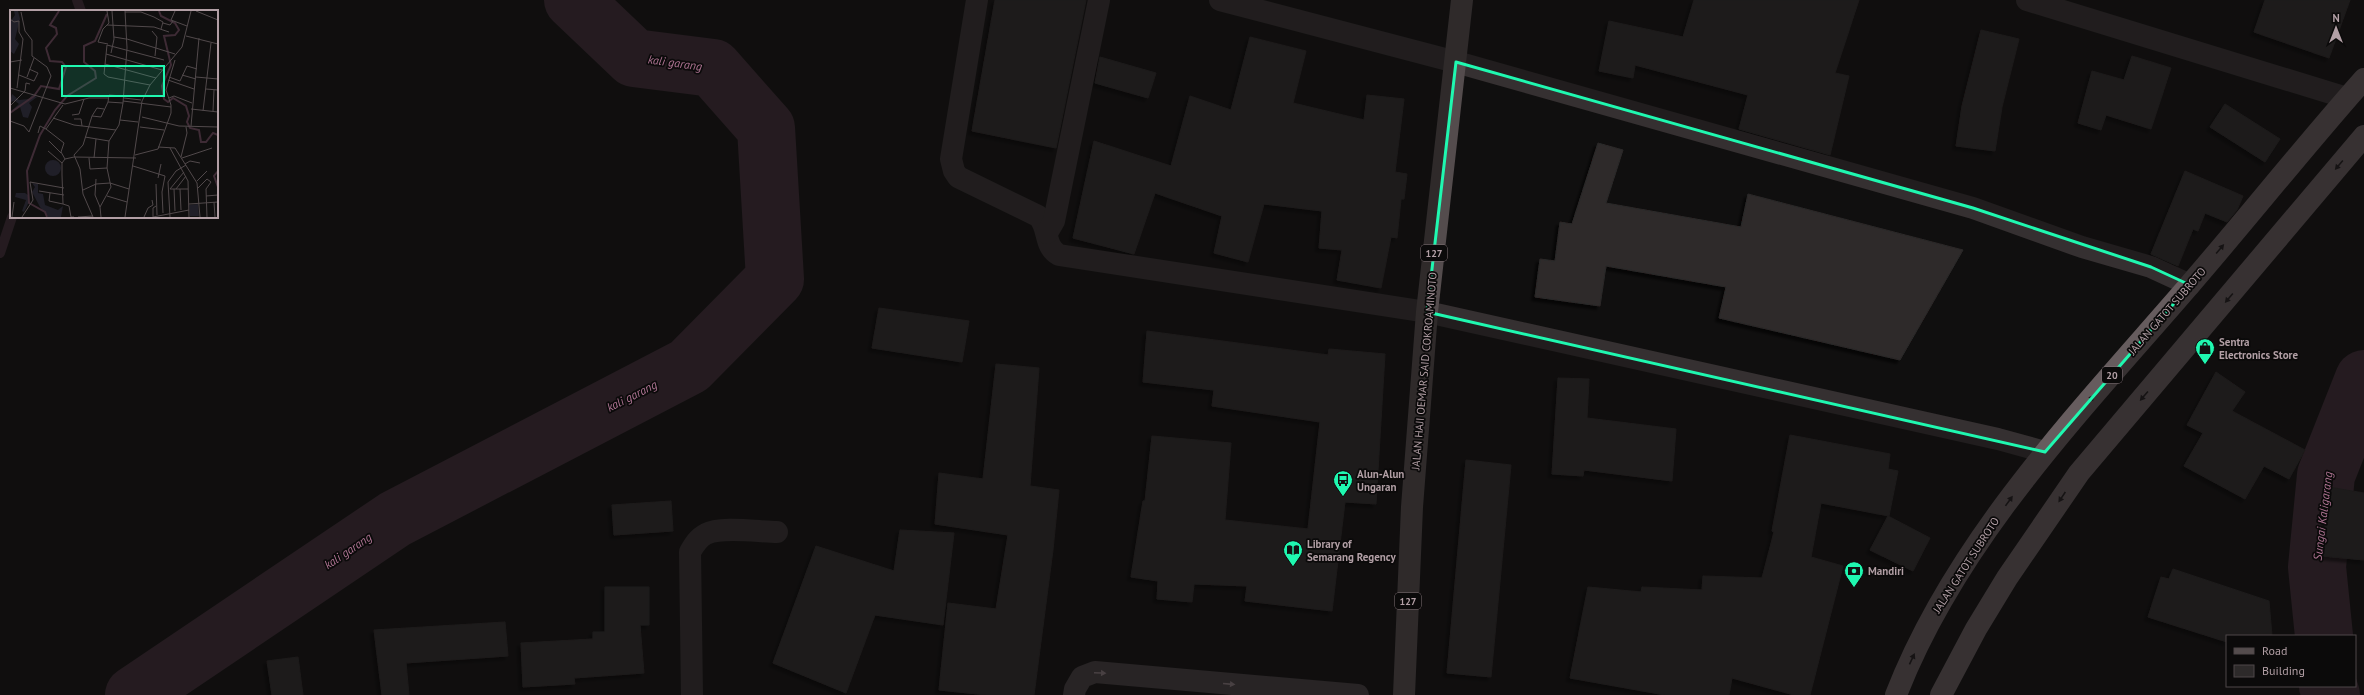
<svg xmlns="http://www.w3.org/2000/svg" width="2364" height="695" viewBox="0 0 2364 695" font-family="'PT Sans',sans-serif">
	<defs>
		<filter id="shadow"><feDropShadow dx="-3.5" dy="3.5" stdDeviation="1" flood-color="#0009"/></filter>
	</defs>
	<rect width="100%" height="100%" fill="#100f0f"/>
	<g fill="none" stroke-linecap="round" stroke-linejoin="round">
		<g stroke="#3e2b35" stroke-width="10">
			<path d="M 77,0 L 81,11"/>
			<path d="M 0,253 L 12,217"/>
		</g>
		<g stroke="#3e2b35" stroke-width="58">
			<path d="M 2324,636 L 2317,567 L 2326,475 L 2364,379"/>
			<path d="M 2328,686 L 2331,695"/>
			<path d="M 134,695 L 395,519 L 689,366 L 775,279 L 766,128 L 713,68 L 634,58 L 573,0"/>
		</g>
	</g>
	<g fill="#2d2a2a" stroke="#2c2929" filter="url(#shadow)">
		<path d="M 995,0 L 1086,0 L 1056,148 L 972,131 Z"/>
		<path d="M 1694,0 L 1859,0 L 1835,73 L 1849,76 L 1830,155 L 1739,129 L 1748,95 L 1635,65 L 1633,78 L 1599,71 L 1609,21 L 1683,37 Z"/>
		<path d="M 2265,0 L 2350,0 L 2329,58 L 2254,32 Z"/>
		<path d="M 1981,30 L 2019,39 L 2002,107 L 1995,151 L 1956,146 L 1962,106 Z"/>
		<path d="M 1250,37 L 1306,51 L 1293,103 L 1364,120 L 1367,95 L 1404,99 L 1395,172 L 1407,174 L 1404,199 L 1401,199 L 1397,238 L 1391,237 L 1381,288 L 1337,280 L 1342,250 L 1319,248 L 1322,211 L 1264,204 L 1248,262 L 1214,253 L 1222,216 L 1155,193 L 1134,254 L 1073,238 L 1094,141 L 1171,166 L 1190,96 L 1231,110 Z"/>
		<path d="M 2132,56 L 2171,68 L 2151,129 L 2106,115 L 2101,130 L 2078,123 L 2092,71 L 2124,80 Z"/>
		<path d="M 1100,57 L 1156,73 L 1148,98 L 1095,83 Z"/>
		<path d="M 2225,104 L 2280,139 L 2265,162 L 2210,127 Z"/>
		<path d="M 1598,143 L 1623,150 L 1606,203 L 1741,227 L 1748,194 L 1963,250 L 1900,360 L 1719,318 L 1726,287 L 1606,266 L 1600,306 L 1535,297 L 1540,259 L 1555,261 L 1560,222 L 1572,224 Z"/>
		<path d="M 2185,171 L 2243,196 L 2237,210 L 2227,222 L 2205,213 L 2198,231 L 2193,229 L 2178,266 L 2151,254 Z"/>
		<path d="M 879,308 L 969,321 L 962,362 L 872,348 Z"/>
		<path d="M 1147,331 L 1328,355 L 1329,349 L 1385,354 L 1376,504 L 1345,502 L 1332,611 L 1245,601 L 1247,586 L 1194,584 L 1192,602 L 1157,599 L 1158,581 L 1131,577 L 1143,501 L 1145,501 L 1152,436 L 1231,443 L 1225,520 L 1308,529 L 1320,422 L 1212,406 L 1214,390 L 1143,382 Z"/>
		<path d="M 996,364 L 1039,368 L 1030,486 L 1059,490 L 1053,550 L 1034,695 L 987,695 L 939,690 L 948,603 L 996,609 L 1008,535 L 935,524 L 939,473 L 983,479 Z"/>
		<path d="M 2216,372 L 2245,392 L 2232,411 L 2305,450 L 2289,479 L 2264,466 L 2245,499 L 2184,466 L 2203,433 L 2187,425 Z"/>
		<path d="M 1558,378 L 1589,379 L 1587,418 L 1676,429 L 1672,481 L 1584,470 L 1583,476 L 1552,474 Z"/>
		<path d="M 1790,435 L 1890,454 L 1888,469 L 1898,471 L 1889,516 L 1821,503 L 1811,557 L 1843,566 L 1810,695 L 1794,695 L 1732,678 L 1729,695 L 1665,695 L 1570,678 L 1588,587 L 1641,592 L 1642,587 L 1702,590 L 1703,576 L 1762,578 L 1774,532 L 1772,531 Z"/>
		<path d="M 1466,460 L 1511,465 L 1491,677 L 1447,673 Z"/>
		<path d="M 2329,487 L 2364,493 L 2364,560 L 2322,556 Z"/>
		<path d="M 671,501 L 673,531 L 614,535 L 612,505 Z"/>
		<path d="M 1888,516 L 1930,538 L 1913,571 L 1870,550 Z"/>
		<path d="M 900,530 L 954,533 L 943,625 L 875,615 L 846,693 L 773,663 L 816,546 L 894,571 Z"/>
		<path d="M 2173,569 L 2269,601 L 2272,636 L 2227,636 L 2227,642 L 2148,617 L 2161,577 L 2169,579 Z"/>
		<path d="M 605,587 L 649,587 L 649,625 L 640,625 L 644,673 L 574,678 L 575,684 L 523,687 L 521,643 L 593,639 L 593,632 L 605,632 Z"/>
		<path d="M 505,622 L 508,656 L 406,663 L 409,695 L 382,695 L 374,630 Z"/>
		<path d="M 298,657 L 303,695 L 272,695 L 267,661 Z"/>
	</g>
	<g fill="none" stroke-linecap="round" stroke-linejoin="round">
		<g stroke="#353031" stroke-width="22">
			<path d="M 977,0 L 951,159 L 954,171 L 958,177 L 1038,216 C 1050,228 1043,246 1059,255 L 1427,312 L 1998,439 L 2045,452"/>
			<path d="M 1220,0 L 1456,62 L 1973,208 L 2082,247 L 2151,267 L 2190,285"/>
			<path d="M 2027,0 L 2347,98"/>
			<path d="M 1047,233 L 1054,221 L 1099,0"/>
			<path d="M 692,695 L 690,552 C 694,545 698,538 706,534 C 721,526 759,532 777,532"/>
		</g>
		<path stroke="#453e40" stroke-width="22" d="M 1074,695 L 1075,689 L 1082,677 L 1095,672 L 1358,695"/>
		<path stroke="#544c4d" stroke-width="22" d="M 1404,695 L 1412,507 L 1427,312 L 1462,0"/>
		<g stroke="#665c5e" stroke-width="22">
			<path d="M 1896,695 C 1955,543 2074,418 2180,296 C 2242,225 2301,150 2364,79"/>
			<path d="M 1941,695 L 1976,629 L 2007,578 L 2079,473 L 2364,136"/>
		</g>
	</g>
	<defs><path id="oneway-solid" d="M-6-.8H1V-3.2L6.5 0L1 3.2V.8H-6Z"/></defs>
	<g fill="#1d1a1b">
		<use href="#oneway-solid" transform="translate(2339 165) rotate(130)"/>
		<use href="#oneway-solid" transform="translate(2220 249) rotate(-50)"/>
		<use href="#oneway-solid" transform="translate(2229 298) rotate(130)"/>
		<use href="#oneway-solid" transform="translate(2144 396) rotate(131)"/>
		<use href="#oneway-solid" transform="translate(2090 400) rotate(-49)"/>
		<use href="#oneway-solid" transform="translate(2062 497) rotate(124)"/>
		<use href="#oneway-solid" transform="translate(2009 501) rotate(-54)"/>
		<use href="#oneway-solid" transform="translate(1912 659) rotate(-65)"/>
	</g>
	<g fill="#8c7d82">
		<use href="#oneway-solid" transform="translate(1100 673) rotate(2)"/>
		<use href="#oneway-solid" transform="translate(1229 684) rotate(5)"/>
	</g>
	<path d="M0 0H2364V695H0ZM 1456,62 L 1973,208 L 2151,267 L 2190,285 L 2045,452 L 1427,312 Z" fill="#100f0f" fill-opacity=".55" fill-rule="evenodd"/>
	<path fill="none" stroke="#1ff8b0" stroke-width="3" stroke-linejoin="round" d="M 1456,62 L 1973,208 L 2151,267 L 2190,285 L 2045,452 L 1427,312 Z"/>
	<defs>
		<symbol id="shop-pin" viewBox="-11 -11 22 30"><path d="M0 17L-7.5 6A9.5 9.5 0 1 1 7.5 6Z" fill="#1ff8b0" stroke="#0b0a0a"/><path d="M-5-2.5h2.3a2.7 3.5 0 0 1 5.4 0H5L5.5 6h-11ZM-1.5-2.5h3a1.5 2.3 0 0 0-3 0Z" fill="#111"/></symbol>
		<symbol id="bus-pin" viewBox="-11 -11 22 30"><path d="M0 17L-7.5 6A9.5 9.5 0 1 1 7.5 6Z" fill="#1ff8b0" stroke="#0b0a0a"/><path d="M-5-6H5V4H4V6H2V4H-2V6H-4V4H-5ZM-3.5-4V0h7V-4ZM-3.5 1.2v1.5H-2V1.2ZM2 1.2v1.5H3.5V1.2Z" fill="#111"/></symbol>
		<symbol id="library-pin" viewBox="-11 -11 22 30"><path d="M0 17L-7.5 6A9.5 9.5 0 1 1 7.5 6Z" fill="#1ff8b0" stroke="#0b0a0a"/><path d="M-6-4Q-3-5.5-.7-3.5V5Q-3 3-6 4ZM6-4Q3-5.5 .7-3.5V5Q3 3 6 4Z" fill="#111"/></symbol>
		<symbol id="bank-pin" viewBox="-11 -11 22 30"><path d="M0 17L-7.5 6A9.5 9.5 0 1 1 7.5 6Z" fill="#1ff8b0" stroke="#0b0a0a"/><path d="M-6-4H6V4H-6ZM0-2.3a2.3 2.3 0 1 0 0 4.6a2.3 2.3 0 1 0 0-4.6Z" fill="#111"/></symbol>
	</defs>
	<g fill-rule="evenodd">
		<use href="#shop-pin" x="2194" y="337" width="22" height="30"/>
		<use href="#bus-pin" x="1332" y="469" width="22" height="30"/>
		<use href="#library-pin" x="1282" y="539" width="22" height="30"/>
		<use href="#bank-pin" x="1843" y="560" width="22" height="30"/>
	</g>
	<g text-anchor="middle" stroke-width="3.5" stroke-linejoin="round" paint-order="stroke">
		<g fill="#0b0a0a" stroke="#807276" stroke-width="1">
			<rect x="1421" y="245" width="26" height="16" rx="3"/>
			<rect x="2102" y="367" width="20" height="16" rx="3"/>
			<rect x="1395" y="593" width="26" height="16" rx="3"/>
		</g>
		<g font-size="10" font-weight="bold" fill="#b29fa5">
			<text x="1434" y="257">127</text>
			<text x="2112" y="379">20</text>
			<text x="1408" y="605">127</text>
		</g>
		<g font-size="11" fill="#b29fa5" stroke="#0b0a0a">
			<text transform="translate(2167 311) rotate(-49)" y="4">JALAN GATOT SUBROTO</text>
			<text transform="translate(1424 371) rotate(-85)" y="4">JALAN HAJI OEMAR SAID COKROAMINOTO</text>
			<text transform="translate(1966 565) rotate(-57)" y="4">JALAN GATOT SUBROTO</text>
		</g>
		<g font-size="11" font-weight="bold" fill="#b29fa5" stroke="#0b0a0a" text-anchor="start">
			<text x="2219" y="346">Sentra<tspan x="2219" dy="13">Electronics Store</tspan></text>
			<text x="1357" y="478">Alun-Alun<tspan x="1357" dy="13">Ungaran</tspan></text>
			<text x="1307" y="548">Library of<tspan x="1307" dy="13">Semarang Regency</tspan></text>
			<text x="1868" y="575">Mandiri</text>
		</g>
		<g font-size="12" font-style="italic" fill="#af7493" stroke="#0b0a0a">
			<text transform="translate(675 63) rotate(8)" y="4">kali garang</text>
			<text transform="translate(632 396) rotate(-27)" y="4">kali garang</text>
			<text transform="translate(2323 516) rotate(-83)" y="4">Sungai Kaligarang</text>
			<text transform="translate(348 551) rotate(-34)" y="4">kali garang</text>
		</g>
	</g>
	<g transform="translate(10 10)">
		<rect width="208" height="208" fill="#100f0f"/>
		<path d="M 4,1 L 8,1 L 10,9 L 5,29 L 9,34 L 4,44 L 0,41 L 0,12 L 5,5 ZM 2,84 L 9,90 L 19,89 L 22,85 L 27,87 L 19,93 L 22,97 L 18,108 L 13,107 L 10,97 L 0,102 L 9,94 L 5,91 L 0,92 ZM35 158a8 8 0 1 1 16 0a8 8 0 1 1-16 0ZM 22,173 L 28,174 L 28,183 L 33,184 L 35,195 L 48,200 L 53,196 L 51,207 L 38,207 L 30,197 L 22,182 L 25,177 ZM 6,183 L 15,183 L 18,185 L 19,192 L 14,202 L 12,201 L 16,190 L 5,187 ZM 188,194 L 189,206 L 180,206 L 179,195 Z" fill="#201f28"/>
		<path fill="none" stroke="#3e2b35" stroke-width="2" d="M 149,1 L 151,6 L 165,13 L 169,20 L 165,25 L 154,26 L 161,55 L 152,76 L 154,89 L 158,92 L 163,88 L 176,96 L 179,106 L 177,112 L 180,118 L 189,120 L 191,132 L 196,132 L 203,123 L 208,125M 0,103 L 24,86 L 31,76 L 49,79 L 56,57 L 52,52 L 40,51 L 36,38 L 47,24 L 46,18 L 40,15 L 49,1M 208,161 L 204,166 L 208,177M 37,207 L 35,202 L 19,193 L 17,161 L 30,125 L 45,100 L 57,86 L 86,68 L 85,61 L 74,52 L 74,36 L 85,31 L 97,4"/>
		<path fill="none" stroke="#51494b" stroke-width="1" d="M 97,1 L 99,13 L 93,19 L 88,32 L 98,34M 165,1 L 161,10 L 177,16M 186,1 L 208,10M 115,2 L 131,2 L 144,7 L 153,12 L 151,19M 0,9 L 4,12 L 9,11 L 9,22 L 13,29 L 7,78M 153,13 L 160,15 L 163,11M 97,15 L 144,17 L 159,22M 142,21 L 147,27 L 145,46M 176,26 L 208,34M 104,27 L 116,29M 117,29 L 165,44M 101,43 L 104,29 L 102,1M 96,44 L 152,60M 0,52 L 12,50M 95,54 L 146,68M 9,65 L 24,71 L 28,63 L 19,59M 172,65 L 186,69M 17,67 L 24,48M 159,67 L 170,71 L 177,56 L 187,59M 186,67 L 208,69M 158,70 L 184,79M 140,75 L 98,67 L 94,64 L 97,35 L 154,50M 0,78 L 55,94 L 79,88 L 98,88M 196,79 L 208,80M 114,88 L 131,90M 159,88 L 164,86 L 182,93M 113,91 L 161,97M 113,93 L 98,92 L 99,85 L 113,86M 53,95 L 36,119 L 54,133 L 51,142 L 55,149M 0,96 L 15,81 L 16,73 L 20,74M 181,99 L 208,102M 193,101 L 201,33M 203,101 L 204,80M 62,105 L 69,104 L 74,89M 82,106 L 87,98 L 94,99M 132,107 L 169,116 L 208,117M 43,108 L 64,115 L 106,120M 64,109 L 71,109 L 72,116M 110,110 L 128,112M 0,111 L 14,116 L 19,122 L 41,66 L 37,57 L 22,46 L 22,30 L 15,21 L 11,2M 181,116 L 189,28M 130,117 L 154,120M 28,123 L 30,116 L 36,119M 75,127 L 99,131M 39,131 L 51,143M 148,137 L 165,138 L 187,173 L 190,207M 160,138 L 178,171M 38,141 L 52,153M 125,145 L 148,139 L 161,103 L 161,95 L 156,80 L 165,50M 171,147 L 177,123 L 176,117M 79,148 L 80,159 L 97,158M 84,148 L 86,129M 172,148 L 202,138M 175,154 L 180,151 L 190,153M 123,156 L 155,166 L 152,182 L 153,203M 148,168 L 151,154M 86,169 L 85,185 L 90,197M 178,171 L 179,207M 187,171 L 197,161M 146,174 L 147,205M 188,178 L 197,169 L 201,172 L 196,179 L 197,207M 160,179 L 174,162M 160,179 L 178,179M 164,179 L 165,201M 166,179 L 176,166M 170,179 L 171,200M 73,180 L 86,174 L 100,173 L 119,179M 29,181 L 54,185M 40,183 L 39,191 L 53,194M 97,186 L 117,192M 196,186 L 208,185M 204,192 L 205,207M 179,194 L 208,192M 2,207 L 4,192M 12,207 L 23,190 L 20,172 L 54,178M 64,207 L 61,207 L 59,196 L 53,194 L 52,165 L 52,153 L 55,149 L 64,147 L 126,148M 68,207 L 83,206M 83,207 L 73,184 L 70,159 L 64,145 L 73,135 L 82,106 L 91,107 L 98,92M 91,207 L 90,197 L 101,177 L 97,158 L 99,131 L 109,115 L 113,93 L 117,38 L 115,1M 115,207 L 132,91 L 140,75 L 172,37 L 181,1M 134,207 L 138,198 L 143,195 L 142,190M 143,207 L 179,200M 143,207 L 143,198 L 146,196M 160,207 L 158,172 L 166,161 L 176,155"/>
		<path fill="#1ff8b0" fill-opacity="0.15" stroke="#1ff8b0" stroke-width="2" d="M 52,56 L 154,56 L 154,86 L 52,86 Z"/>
		<rect width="208" height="208" fill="none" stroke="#b29fa5" stroke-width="2"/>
	</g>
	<rect x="2226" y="635" width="130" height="52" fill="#0b0a0a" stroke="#4e4648"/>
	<rect x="2234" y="648" width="20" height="6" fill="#544c4d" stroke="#4e4648"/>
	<text x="2262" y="655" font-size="12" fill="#b29fa5">Road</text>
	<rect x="2234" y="665" width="20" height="12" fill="#2d2a2a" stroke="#4e4648"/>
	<text x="2262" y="675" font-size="12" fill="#b29fa5">Building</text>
	<g transform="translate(2336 28)" stroke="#0b0a0a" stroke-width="3" paint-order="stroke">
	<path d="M0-3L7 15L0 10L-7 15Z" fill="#b29fa5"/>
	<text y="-6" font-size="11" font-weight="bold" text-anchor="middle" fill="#b29fa5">N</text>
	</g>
</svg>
